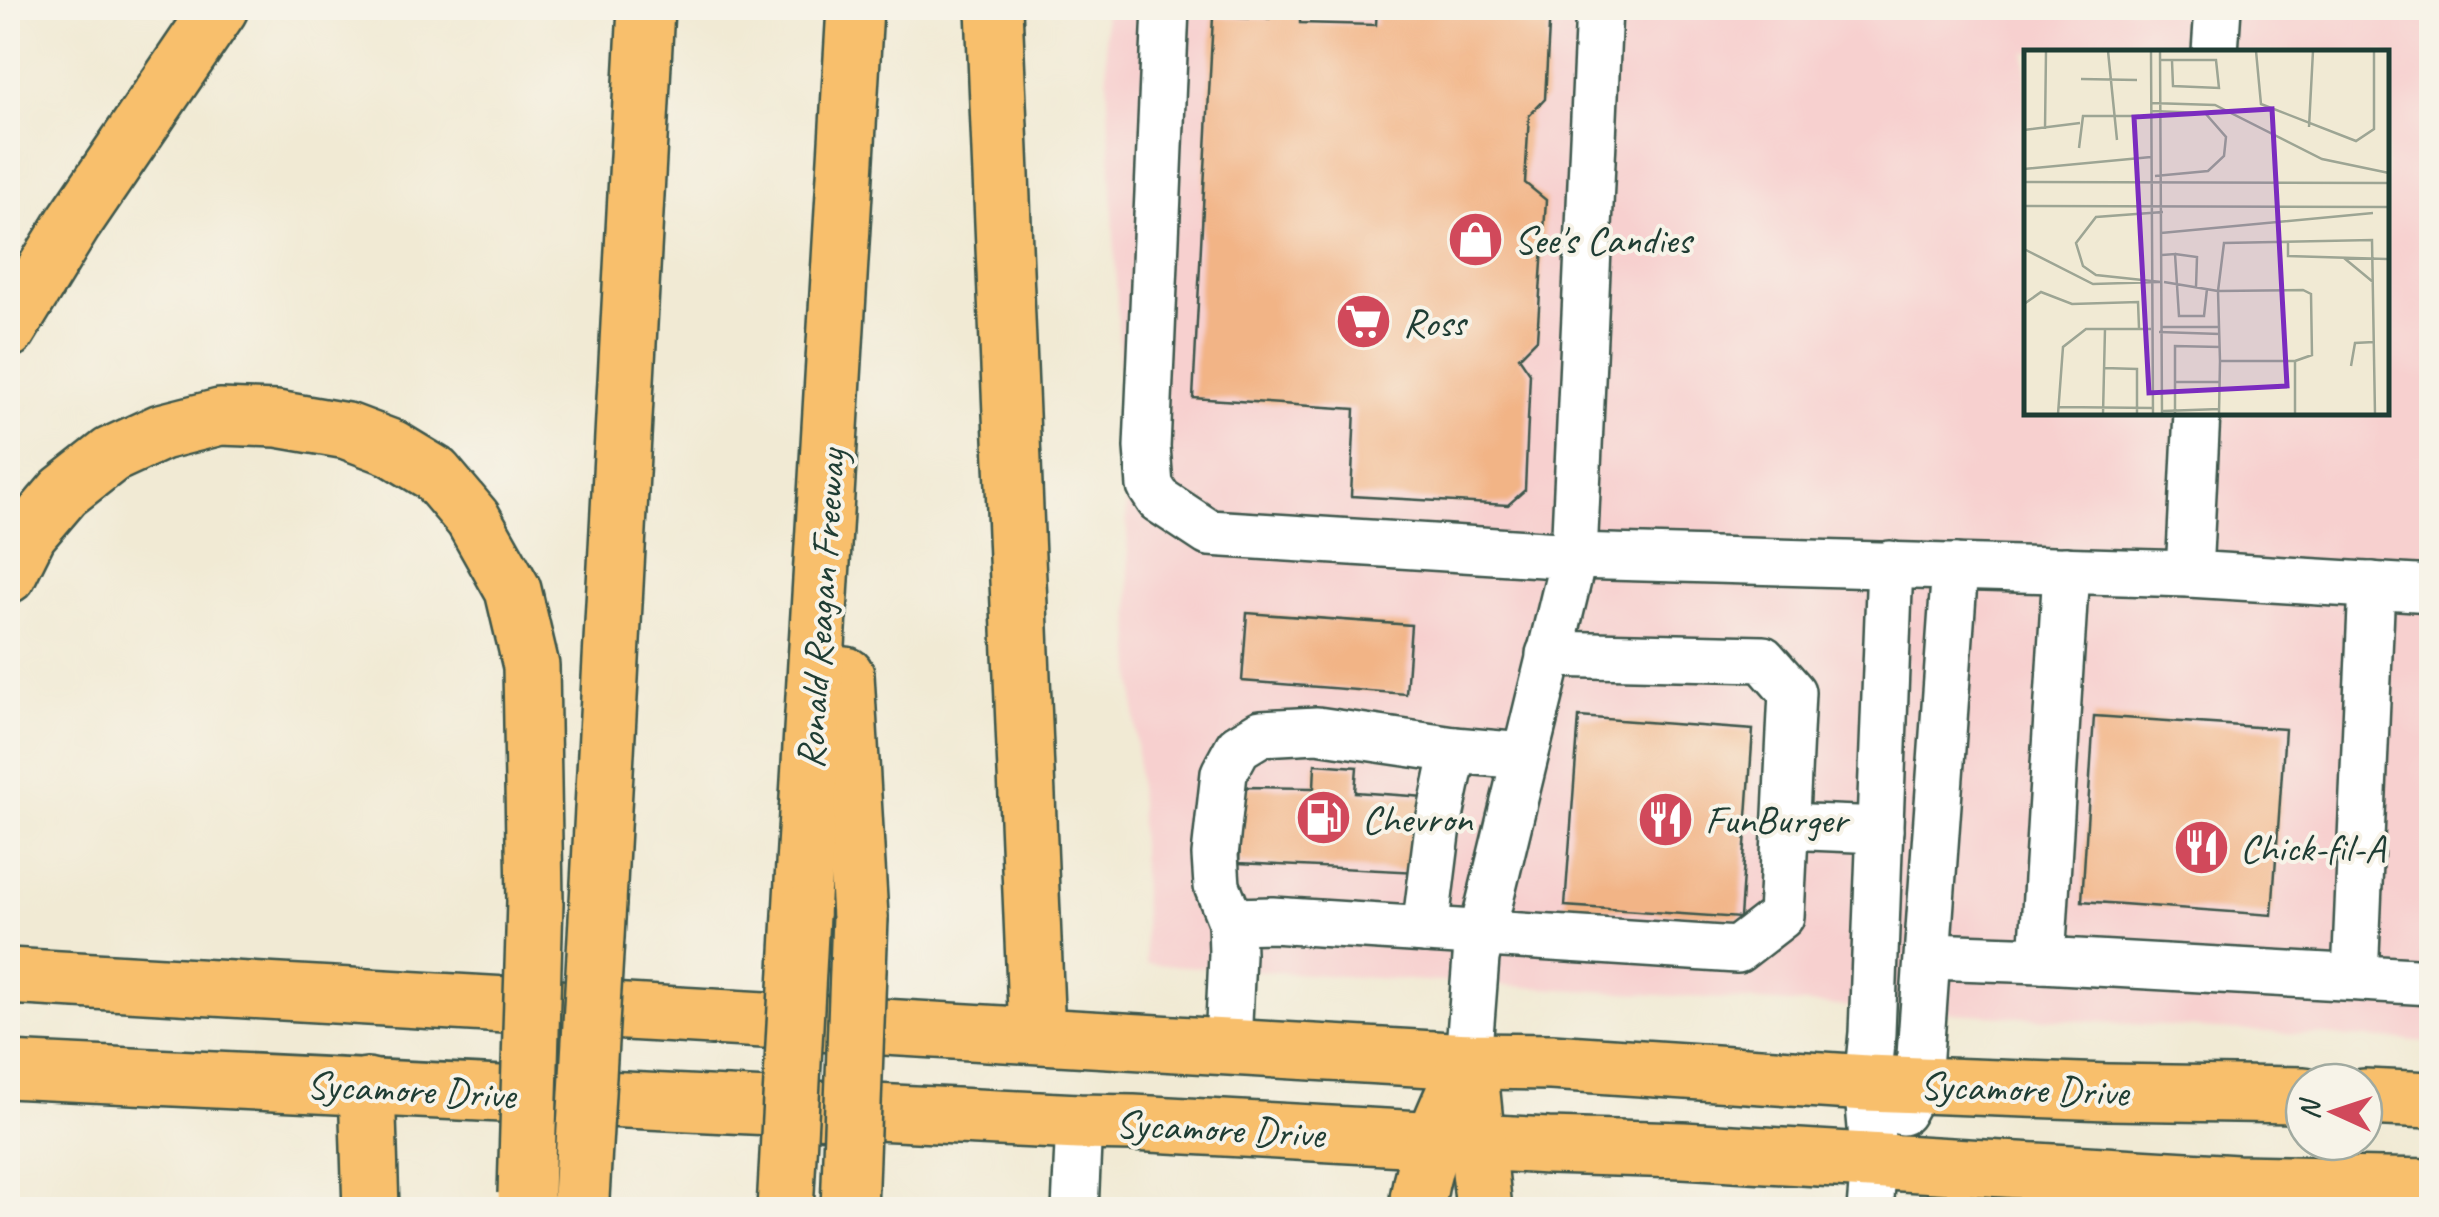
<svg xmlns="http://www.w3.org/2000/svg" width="2439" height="1217" viewBox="0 0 2439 1217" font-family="Caveat,sans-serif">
	<rect width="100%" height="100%" fill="#f7f3e8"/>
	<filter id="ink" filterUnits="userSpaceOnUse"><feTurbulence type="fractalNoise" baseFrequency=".01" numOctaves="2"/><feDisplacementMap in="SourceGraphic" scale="20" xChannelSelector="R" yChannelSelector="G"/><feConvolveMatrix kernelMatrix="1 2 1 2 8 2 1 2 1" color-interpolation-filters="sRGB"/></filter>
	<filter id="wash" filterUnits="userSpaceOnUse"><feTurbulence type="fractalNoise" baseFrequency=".0048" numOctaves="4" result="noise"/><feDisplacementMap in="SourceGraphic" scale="40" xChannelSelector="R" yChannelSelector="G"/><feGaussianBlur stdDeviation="2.25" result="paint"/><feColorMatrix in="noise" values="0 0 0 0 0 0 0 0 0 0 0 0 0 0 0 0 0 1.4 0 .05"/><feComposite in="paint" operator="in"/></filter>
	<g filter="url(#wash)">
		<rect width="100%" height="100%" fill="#f1ead4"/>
		<path fill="#f7d0cf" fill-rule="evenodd" d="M 1104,8 L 2431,8 L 2431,1042 L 1146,964 ZM 2026,52 L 2386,52 L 2386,412 L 2026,412 Z"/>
		<g id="blocks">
			<g fill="#f2b486">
				<path d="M 1270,8 L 1300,8 L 1300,23 L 1376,25 L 1377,8 L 1550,8 L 1545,99 L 1529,116 L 1525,183 L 1546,200 L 1537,339 L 1519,357 L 1530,373 L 1525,490 L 1508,505 L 1351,496 L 1355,409 L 1193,398 L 1213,17 L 1269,19 Z"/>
				<path d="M 1247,613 L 1411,625 L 1406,694 L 1242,681 Z"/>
				<path d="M 2094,716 L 2285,729 L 2272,915 L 2082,901 Z"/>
				<path d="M 1579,717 L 1753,730 L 1740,918 L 1565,906 Z"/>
				<path d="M 1315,764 L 1357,767 L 1355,792 L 1425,797 L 1419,872 L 1239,863 L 1243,787 L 1314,788 Z"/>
			</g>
		</g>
	</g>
	<g filter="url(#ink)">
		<use href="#blocks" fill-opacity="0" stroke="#3e574c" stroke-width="2.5"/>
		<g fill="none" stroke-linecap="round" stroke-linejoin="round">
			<defs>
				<g id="minor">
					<path d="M 1166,8 L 1147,447 L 1150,486 L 1159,500 L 1209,533 L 1574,556 L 1476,958 L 1468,1061"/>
					<path d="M 1599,8 L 1574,556 L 2189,574"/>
					<path d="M 2215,52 L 2218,8"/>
					<path d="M 2197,412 L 2189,574 L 2432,589"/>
					<path d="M 2066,570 L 2042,960 L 2432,982"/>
					<path d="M 1785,826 L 1880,830"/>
					<path d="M 1231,921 L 1217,886 L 1215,855 L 1224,773 L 1238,747 L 1261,733 L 1317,730 L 1454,750 L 1524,756"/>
					<path d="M 1425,930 L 1438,826 L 1454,750"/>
					<path d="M 1929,956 L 2042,960"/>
					<path d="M 2355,977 L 2372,585"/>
					<path d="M 1228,1046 L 1232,954 L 1231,921 L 1272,920 L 1737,950 L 1781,916 L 1792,692 L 1763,659 L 1549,654"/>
					<path d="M 1902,1112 L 1918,1083 L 1955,567"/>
					<path d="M 1075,1210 L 1079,1122"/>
					<path d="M 1870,1210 L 1874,1161 L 1867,1083 L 1872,1033 L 1890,564"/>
				</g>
				<g id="major">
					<path d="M 8,976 L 1468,1061 L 1551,1062 L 1867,1083 L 2108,1092 L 2304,1095"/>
					<path d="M 8,1070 L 1079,1122 L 1133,1123 L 1548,1146 L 1683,1150 L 2237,1183 L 2432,1187"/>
					<path d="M 2364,1097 L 2432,1100"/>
				</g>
				<g id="highway">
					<path d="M 994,8 L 1037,1035"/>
					<path d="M 8,330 L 73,224 L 220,8"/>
					<path d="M 8,575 L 29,533 L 64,492 L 111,455 L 161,432 L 220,417 L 277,419 L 347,431 L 392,448 L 435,474 L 473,519 L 513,590 L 531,666 L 535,901"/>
					<path d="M 846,675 L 860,917"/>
					<path d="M 598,902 L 646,8"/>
					<path d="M 801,915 L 855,8"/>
					<path d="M 1469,1064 L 1484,1210"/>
					<path d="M 367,1086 L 371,1210"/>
					<path d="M 1417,1210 C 1420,1160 1449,1106 1468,1061"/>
				</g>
			</defs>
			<use href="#minor" stroke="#3e574c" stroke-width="50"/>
			<use href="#major" stroke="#3e574c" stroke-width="60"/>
			<use href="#highway" stroke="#3e574c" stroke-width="60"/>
			<use href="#minor" stroke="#fff" stroke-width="45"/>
			<use href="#major" stroke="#f8bf6c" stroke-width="55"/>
			<use href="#highway" stroke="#f8bf6c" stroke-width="55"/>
			<defs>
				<g id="highway-bridge">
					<path d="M 526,1194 L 535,901"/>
					<path d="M 581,1198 L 598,902"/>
					<path d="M 785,1210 L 801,915"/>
					<path d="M 849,1210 L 860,917"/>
				</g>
			</defs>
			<use href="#highway-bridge" stroke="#3e574c" stroke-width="60" stroke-linecap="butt"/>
			<use href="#highway-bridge" stroke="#f8bf6c" stroke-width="55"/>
		</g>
	</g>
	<defs>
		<symbol id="shop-disc" viewBox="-11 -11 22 22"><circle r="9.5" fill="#d1495b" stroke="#f7f3e8"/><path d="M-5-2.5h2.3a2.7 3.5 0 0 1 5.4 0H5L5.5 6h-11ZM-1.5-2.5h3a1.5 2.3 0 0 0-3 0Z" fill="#fff"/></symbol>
		<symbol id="supermarket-disc" viewBox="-11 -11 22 22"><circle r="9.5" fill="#d1495b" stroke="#f7f3e8"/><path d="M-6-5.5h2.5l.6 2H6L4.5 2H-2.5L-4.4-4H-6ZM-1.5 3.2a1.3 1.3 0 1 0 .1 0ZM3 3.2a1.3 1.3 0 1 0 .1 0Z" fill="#fff"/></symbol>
		<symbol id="fuel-disc" viewBox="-11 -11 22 22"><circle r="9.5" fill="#d1495b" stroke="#f7f3e8"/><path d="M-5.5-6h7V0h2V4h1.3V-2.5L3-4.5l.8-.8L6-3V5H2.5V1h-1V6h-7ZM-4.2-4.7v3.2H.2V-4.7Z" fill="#fff"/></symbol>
		<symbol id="restaurant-disc" viewBox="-11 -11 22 22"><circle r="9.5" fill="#d1495b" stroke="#f7f3e8"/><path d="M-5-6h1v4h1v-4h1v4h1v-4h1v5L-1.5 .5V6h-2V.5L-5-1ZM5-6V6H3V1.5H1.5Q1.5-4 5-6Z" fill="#fff"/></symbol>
	</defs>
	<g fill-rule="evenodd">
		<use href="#shop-disc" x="1444" y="208" width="63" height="63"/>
		<use href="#supermarket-disc" x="1332" y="290" width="63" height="63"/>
		<use href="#fuel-disc" x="1292" y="786" width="63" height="63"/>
		<use href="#restaurant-disc" x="1634" y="788" width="63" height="63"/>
		<use href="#restaurant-disc" x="2170" y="816" width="63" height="63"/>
	</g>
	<g text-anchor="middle" stroke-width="8" stroke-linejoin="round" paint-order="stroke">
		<g font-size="40" fill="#1f3d34" stroke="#f7f3e8" text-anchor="start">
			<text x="1514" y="253">See's Candies</text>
			<text x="1403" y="336">Ross</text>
			<text x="1362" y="832">Chevron</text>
			<text x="1705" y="833">FunBurger</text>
			<text x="2240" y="861">Chick-fil-A</text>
		</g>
		<g font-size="40" fill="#1f3d34" stroke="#f7f3e8">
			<text transform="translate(820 609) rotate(-86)" y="14">Ronald Reagan Freeway</text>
			<text transform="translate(2024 1088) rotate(2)" y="14">Sycamore Drive</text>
			<text transform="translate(411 1089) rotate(3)" y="14">Sycamore Drive</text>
			<text transform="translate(1220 1128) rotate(3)" y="14">Sycamore Drive</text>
		</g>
	</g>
	<g transform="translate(2024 50)">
		<rect width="365" height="365" fill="#f1ead4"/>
		<path fill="none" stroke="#9da594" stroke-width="2.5" d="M 84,1 L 93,90M 127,1 L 129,364M 136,1 L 138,364M 232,1 L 237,54 L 332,91 L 350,79 L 350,1M 136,10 L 192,10 L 195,38 L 149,36 L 148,11M 57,29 L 113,30M 127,53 L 191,55 L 298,109 L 365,123M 127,61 L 181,63 L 202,87 L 200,106 L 184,121 L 131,126M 285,77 L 289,1M 21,79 L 22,1M 0,80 L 56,73M 55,98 L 59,66 L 115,66M 0,119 L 127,107M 0,132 L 365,133M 0,156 L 365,157M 137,183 L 349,163M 264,191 L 264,206 L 363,209M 0,199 L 69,234 L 135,232M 151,204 L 173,207 L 172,237M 138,205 L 151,204 L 155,266 L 180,266 L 183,239M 320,208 L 349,232M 137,232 L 72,225 L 59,216 L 52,193 L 72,167 L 139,162M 140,232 L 194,241 L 200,193 L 348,190 L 351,364M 0,254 L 17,242 L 48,254 L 114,252 L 115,278M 138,277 L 195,277M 135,282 L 196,284M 196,311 L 194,241 L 279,240 L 287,244 L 288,305 L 271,311M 327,316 L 331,293 L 350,292M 80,318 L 113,319 L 113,364M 151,332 L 196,332M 34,357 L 129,358M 139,361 L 196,359M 34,364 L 39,297 L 62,279 L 127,279M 79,364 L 81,279M 151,364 L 151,296 L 196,297M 195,364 L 196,311 L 271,311 L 271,364"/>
		<path fill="#7b2cbf" fill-opacity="0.15" stroke="#7b2cbf" stroke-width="5" d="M 248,59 L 263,336 L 125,343 L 110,67 Z"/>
		<rect width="365" height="365" fill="none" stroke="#1f3d34" stroke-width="5"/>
	</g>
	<rect width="2439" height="1217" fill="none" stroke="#f7f3e8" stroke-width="40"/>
	<g transform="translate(2334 1112) rotate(273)"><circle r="48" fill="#f7f3e8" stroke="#a1aaa0" stroke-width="2.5"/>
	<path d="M0-8L18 38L0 25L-18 38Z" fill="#d1495b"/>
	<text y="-15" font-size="28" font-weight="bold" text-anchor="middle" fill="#1f3d34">N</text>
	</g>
</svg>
